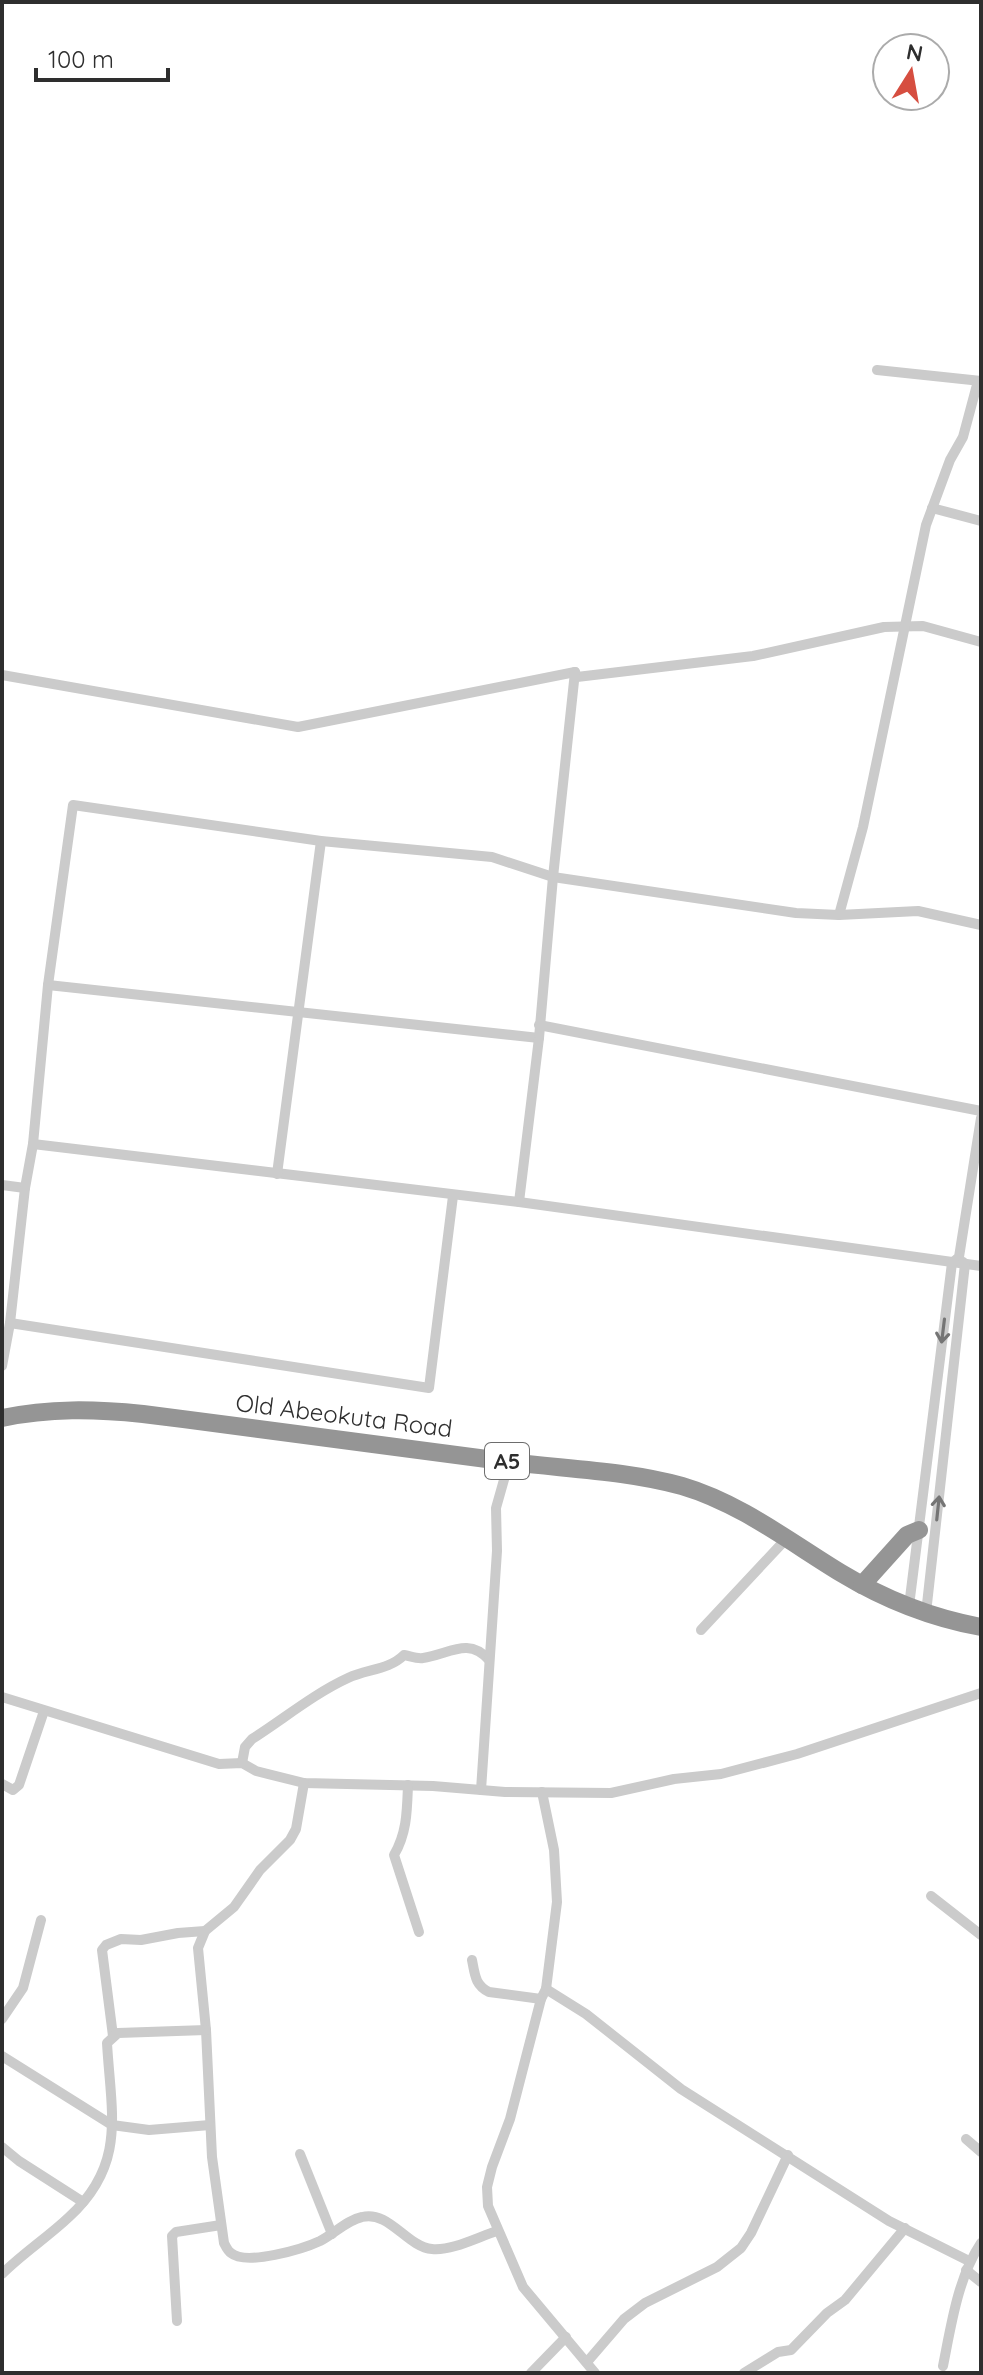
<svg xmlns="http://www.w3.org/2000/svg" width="983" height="2375" viewBox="0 0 983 2375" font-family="Quicksand,sans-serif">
	<rect width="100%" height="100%" fill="#fff"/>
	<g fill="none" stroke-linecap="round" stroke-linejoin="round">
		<g stroke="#cbcbcb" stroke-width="10">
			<path d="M 877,370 L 981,381"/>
			<path d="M 932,508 L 981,521"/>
			<path d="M 2,675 L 298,727 L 575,672 L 577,677 L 753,656 L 884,627 L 923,626 L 981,642"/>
			<path d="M 839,915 L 863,827 L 926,525 L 950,460 L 963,437 L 978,381"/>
			<path d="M 48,985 L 539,1038"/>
			<path d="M 539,1025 L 981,1111"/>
			<path d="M 33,1144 L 519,1202 L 981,1266"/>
			<path d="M 277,1174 L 321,841"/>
			<path d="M 2,1185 L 25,1188"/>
			<path d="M 519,1202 L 539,1038 L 553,877 L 575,672"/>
			<path d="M 10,1323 L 429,1388 L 453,1196"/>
			<path d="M 2,1366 L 10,1323 L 25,1188 L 33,1144 L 48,985 L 73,805 L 321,841 L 492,857 L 553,877 L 796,913 L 839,915 L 918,911 L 981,925"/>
			<path d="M 909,1606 L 952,1263 L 959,1257 L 981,1118"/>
			<path d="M 926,1613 L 965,1264 L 963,1262"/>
			<path d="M 701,1630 L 787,1538"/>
			<path d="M 2,1697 L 219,1764 L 242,1763 L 256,1771 L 304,1783 L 433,1786 L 505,1792 L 611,1793 L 674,1779 L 721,1774 L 797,1754 L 981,1693"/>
			<path d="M 242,1763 L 245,1747 L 252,1739 C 282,1720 315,1693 348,1678 C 367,1669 389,1670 404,1655 C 410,1656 417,1659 423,1658 C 448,1655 468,1636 489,1660"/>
			<path d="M 304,1783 L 296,1829 L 290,1840 L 260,1870 L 234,1907 L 205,1931 L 198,1948 L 206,2030 L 212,2157 L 224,2243 C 225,2245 229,2252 231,2253 C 246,2266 303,2249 320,2241 C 334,2234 347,2220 362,2217 C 389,2210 407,2247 432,2249 C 452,2251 478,2237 497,2231"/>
			<path d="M 2,1784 L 13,1790 L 19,1785 L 44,1711"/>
			<path d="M 408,1785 C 407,1811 407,1833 394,1855 L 419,1932"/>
			<path d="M 481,1790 L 497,1551 L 496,1508 L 509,1462"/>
			<path d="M 542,1792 L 554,1850 L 557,1902 L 546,1989 L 541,1999 L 510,2119 L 492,2167 L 487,2187 L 488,2206 L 523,2287 L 595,2373"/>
			<path d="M 931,1896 L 981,1935"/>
			<path d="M 472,1960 C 475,1975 475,1985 489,1992 L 541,1999"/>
			<path d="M 546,1989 L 586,2014 L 681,2089 L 889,2221 L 969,2261"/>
			<path d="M 2,2019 L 23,1988 L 41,1920"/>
			<path d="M 113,2036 L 102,1950 L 106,1945 L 121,1939 L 141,1940 L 178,1933 L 205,1931"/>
			<path d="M 2,2056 L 112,2125 L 149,2130 L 210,2125"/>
			<path d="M 966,2139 L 981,2152"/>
			<path d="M 2,2147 L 19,2161 L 83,2202"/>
			<path d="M 300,2154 L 332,2234"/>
			<path d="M 966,2270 L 981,2282"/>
			<path d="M 2,2274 C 23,2253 48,2237 69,2217 C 127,2164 111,2113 107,2043 L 118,2033 L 206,2030"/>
			<path d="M 177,2321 L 172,2236 L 176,2232 L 221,2225"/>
			<path d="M 587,2362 L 624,2319 L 645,2303 L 717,2267 L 741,2248 L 751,2233 L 788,2155"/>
			<path d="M 943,2366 C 951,2326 958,2277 981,2243"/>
			<path d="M 531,2373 L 566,2337"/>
			<path d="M 744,2373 L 778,2352 L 791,2350 L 827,2313 L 845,2300 L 905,2228"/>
		</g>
		<g stroke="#959595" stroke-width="18">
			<path d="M 2,1418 C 50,1408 94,1409 143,1414 C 263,1429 383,1445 502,1461 C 562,1469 624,1470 682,1486 C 740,1503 790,1542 841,1573 C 884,1599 932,1618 981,1627"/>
			<path d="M 862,1585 L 907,1535 L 919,1530"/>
		</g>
	</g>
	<defs><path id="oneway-shaft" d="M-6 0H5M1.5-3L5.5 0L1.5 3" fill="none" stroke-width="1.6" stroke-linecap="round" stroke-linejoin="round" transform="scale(2)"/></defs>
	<g stroke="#757575">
		<use href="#oneway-shaft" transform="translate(943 1331) rotate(97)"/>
		<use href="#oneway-shaft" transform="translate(938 1508) rotate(-84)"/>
	</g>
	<g text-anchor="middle" stroke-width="8" stroke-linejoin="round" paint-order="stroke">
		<rect fill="#fff" stroke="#6d6d6d" stroke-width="2" x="485" y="1443" width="44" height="36" rx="6"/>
		<g font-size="22" font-weight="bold" fill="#2e2e2e">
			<text x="507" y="1469">A5</text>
		</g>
		<g font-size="24" fill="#2e2e2e" stroke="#fff">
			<text transform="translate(344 1416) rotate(7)" y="8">Old Abeokuta Road</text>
		</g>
	</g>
	<rect width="983" height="2375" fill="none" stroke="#2e2e2e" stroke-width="8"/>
	<g transform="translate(911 72) rotate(11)"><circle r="38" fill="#ffffff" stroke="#ababab" stroke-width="2"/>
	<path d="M0-6L14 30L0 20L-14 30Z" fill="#d64e40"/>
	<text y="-12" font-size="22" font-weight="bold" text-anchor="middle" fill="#2e2e2e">N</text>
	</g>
	<path d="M36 68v12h132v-12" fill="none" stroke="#2e2e2e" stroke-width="4"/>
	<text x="48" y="68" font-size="24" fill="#2e2e2e" stroke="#ffffff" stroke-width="6" paint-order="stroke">100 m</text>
</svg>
